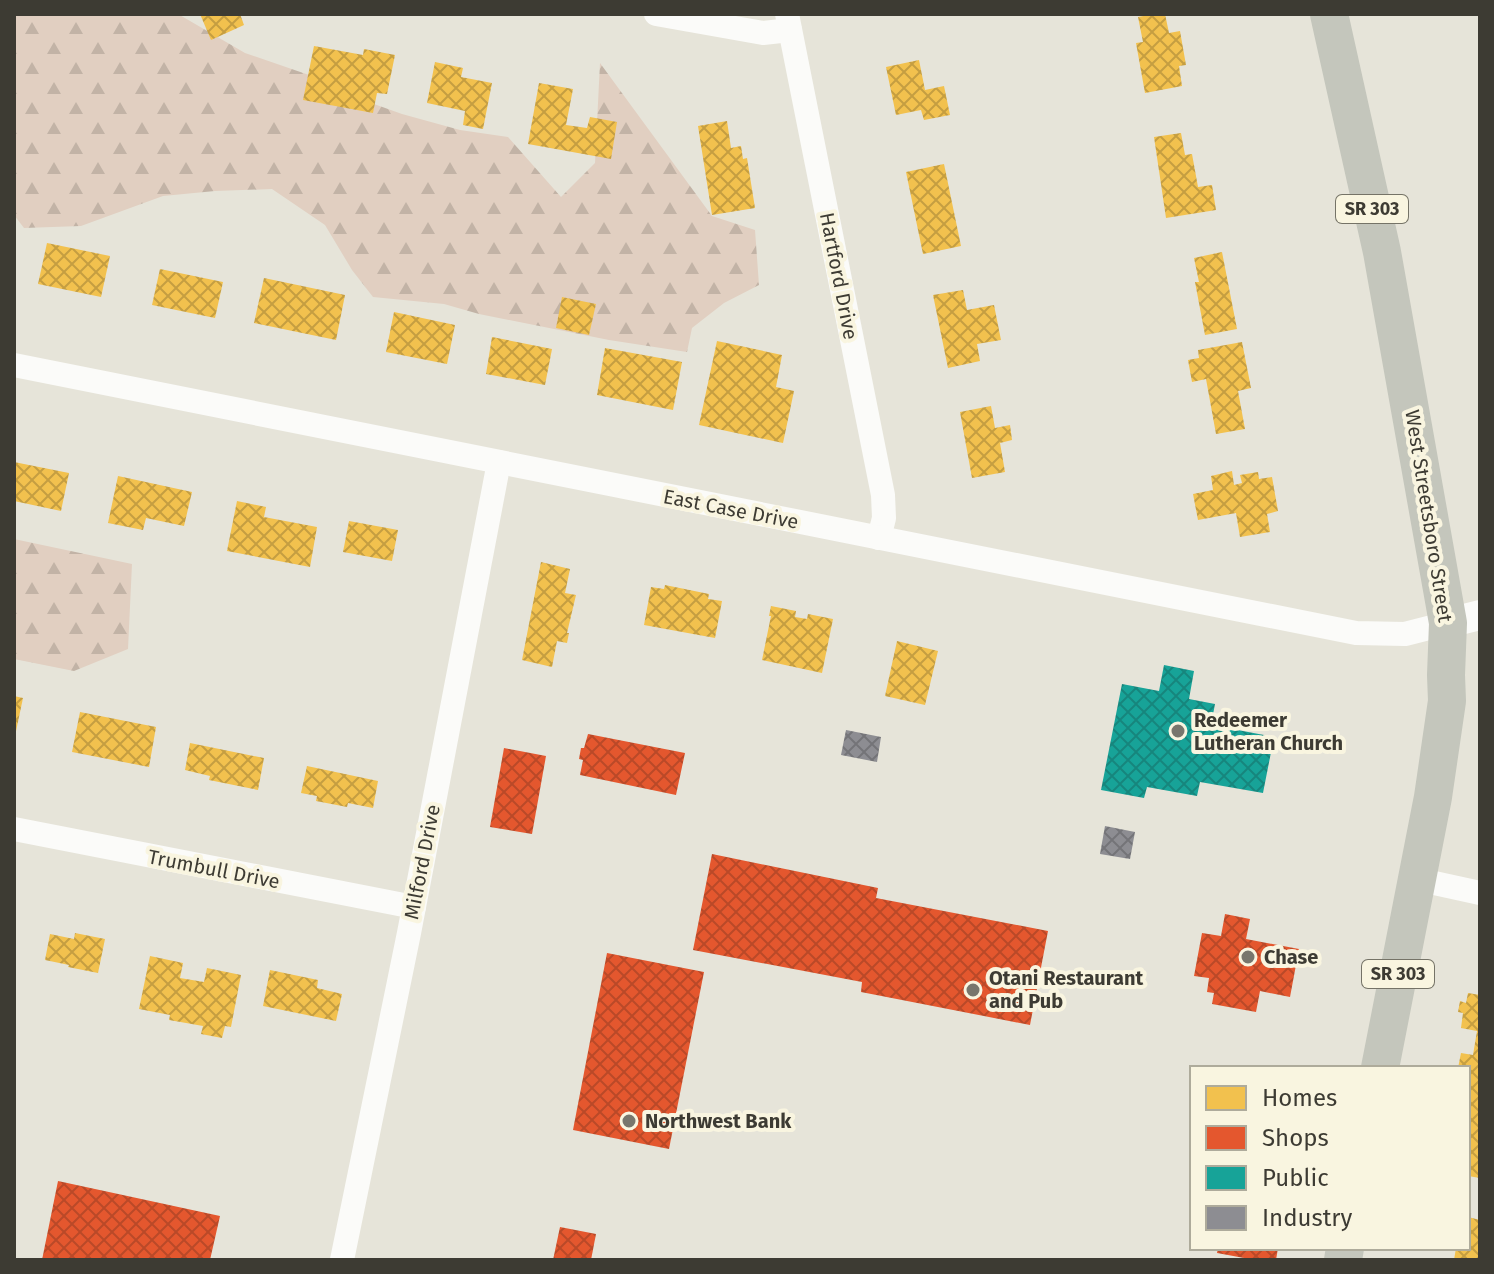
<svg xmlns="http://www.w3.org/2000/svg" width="1494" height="1274" viewBox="0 0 1494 1274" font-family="'Fira Sans',sans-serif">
	<defs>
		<pattern id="forest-firs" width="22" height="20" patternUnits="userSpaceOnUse" patternTransform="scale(2)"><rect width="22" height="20" fill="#e1cfc1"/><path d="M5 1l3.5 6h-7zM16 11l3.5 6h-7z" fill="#c2b3a6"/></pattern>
		<pattern id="homes-cross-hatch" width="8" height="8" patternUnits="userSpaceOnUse" patternTransform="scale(2)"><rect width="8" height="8" fill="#f2c14e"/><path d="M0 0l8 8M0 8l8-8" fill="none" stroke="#c59e41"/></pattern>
		<pattern id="shops-cross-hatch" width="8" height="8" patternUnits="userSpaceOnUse" patternTransform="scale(2)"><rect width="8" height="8" fill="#e4572e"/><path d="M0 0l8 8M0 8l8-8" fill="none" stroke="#ba4928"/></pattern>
		<pattern id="public-cross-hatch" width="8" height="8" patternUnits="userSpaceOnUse" patternTransform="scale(2)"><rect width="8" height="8" fill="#17a398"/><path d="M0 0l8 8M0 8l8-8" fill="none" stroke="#16867d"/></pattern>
		<pattern id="industry-cross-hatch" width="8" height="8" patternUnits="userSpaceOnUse" patternTransform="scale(2)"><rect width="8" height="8" fill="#8d8d92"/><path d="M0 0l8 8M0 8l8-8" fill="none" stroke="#747478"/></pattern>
	</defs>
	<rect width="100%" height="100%" fill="#e6e4d9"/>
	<g fill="url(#forest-firs)">
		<path d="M 14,14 L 178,14 L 245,53 L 309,75 L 346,94 L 402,114 L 460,130 L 508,137 L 561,197 L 595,163 L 600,63 L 712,216 L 755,230 L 759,285 L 724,303 L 692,328 L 687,352 L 609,340 L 479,314 L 444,304 L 373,297 L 352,270 L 325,225 L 272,189 L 215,191 L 163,196 L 81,226 L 24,228 L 14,215 Z"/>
		<path d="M 14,539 L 132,564 L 128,649 L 74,671 L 14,659 Z"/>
	</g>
	<g fill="url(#homes-cross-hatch)">
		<path d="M 200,14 L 240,14 L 244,25 L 211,40 Z"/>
		<path d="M 1154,14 L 1165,14 L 1169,33 L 1180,31 L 1186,65 L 1179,66 L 1182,86 L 1145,93 L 1136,43 L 1143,42 L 1138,17 Z"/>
		<path d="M 314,46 L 363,55 L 364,49 L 395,55 L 387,94 L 377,93 L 373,113 L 303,100 Z"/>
		<path d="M 919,60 L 925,90 L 944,86 L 950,115 L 924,120 L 921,110 L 896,115 L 886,67 Z"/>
		<path d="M 435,62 L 463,68 L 461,77 L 492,83 L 483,129 L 463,125 L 465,111 L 427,103 Z"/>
		<path d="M 539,83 L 573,89 L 566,125 L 587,128 L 590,117 L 617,122 L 611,159 L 528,144 Z"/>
		<path d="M 727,121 L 731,148 L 741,146 L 743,159 L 747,158 L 755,208 L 712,215 L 698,126 Z"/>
		<path d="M 1181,133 L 1185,155 L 1192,154 L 1198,187 L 1212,185 L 1216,210 L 1166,218 L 1154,137 Z"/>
		<path d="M 944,164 L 961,246 L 923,254 L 906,172 Z"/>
		<path d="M 47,243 L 110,256 L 101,297 L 38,284 Z"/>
		<path d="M 1222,252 L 1237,329 L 1205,335 L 1195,282 L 1199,282 L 1194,258 Z"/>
		<path d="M 160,269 L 223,282 L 215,318 L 152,305 Z"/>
		<path d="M 264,278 L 345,295 L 336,340 L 254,323 Z"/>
		<path d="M 963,290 L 967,310 L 994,305 L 1001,340 L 977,344 L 980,361 L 948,368 L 933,295 Z"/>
		<path d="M 562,297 L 596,304 L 589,335 L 556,328 Z"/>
		<path d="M 394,312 L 455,325 L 447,364 L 386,352 Z"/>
		<path d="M 492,337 L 552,349 L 545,385 L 486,374 Z"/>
		<path d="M 717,341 L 782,355 L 776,387 L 794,391 L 783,443 L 699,425 Z"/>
		<path d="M 1242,342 L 1251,388 L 1238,391 L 1245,429 L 1216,434 L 1206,379 L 1192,382 L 1188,360 L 1199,358 L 1198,350 Z"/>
		<path d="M 605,348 L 682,362 L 673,410 L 597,395 Z"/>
		<path d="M 991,406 L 995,428 L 1010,425 L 1012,440 L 1000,443 L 1005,472 L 972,478 L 960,412 Z"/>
		<path d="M 14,462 L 69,473 L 61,511 L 14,501 Z"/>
		<path d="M 1232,471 L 1234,485 L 1242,483 L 1240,475 L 1258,472 L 1259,479 L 1272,477 L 1278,511 L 1267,514 L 1270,532 L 1240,537 L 1236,513 L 1198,520 L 1193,494 L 1213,490 L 1211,476 Z"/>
		<path d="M 118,476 L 192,492 L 184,526 L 146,518 L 143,530 L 108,523 Z"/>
		<path d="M 237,501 L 266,507 L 264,517 L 317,527 L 310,567 L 227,551 Z"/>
		<path d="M 349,521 L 398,530 L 392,561 L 343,552 Z"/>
		<path d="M 541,562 L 570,569 L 565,593 L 576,595 L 567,633 L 569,633 L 567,643 L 557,641 L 552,667 L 522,660 Z"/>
		<path d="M 665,585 L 709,594 L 708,599 L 722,601 L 715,638 L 644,625 L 651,587 L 664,589 Z"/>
		<path d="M 771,606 L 796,611 L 795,617 L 807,619 L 808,614 L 833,619 L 822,673 L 762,660 L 771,616 L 769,616 Z"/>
		<path d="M 897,641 L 938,651 L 925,705 L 885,696 Z"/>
		<path d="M 14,696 L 23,698 L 15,736 L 14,736 Z"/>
		<path d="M 80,712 L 156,727 L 149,767 L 72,752 Z"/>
		<path d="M 190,743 L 264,758 L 258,790 L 209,780 L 210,776 L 185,770 Z"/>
		<path d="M 307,766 L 378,781 L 373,808 L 348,803 L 347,807 L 316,801 L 317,796 L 301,793 Z"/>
		<path d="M 75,933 L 105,939 L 98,973 L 68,967 L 69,965 L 45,960 L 50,934 L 74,939 Z"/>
		<path d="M 150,956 L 183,963 L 180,978 L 204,982 L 207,968 L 241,975 L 231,1027 L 225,1026 L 222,1038 L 201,1034 L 203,1026 L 169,1020 L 170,1015 L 139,1009 Z"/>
		<path d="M 270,970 L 318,980 L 317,988 L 342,994 L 336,1021 L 263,1006 Z"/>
		<path d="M 1468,993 L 1480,995 L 1480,1178 L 1468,1176 L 1468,1068 L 1458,1068 L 1461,1053 L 1473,1055 L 1477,1031 L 1461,1028 L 1463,1013 L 1458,1012 L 1460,1001 L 1466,1003 Z"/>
		<path d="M 1468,1217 L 1480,1220 L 1480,1260 L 1454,1260 L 1456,1248 L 1468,1248 Z"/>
	</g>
	<g fill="url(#shops-cross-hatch)">
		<path d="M 588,734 L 685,753 L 676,795 L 580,775 L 583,760 L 579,759 L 581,748 L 584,748 Z"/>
		<path d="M 504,748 L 546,756 L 532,834 L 490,827 Z"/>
		<path d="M 712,854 L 878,888 L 876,898 L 1048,931 L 1030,1025 L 861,992 L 862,982 L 693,950 Z"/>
		<path d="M 1225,914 L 1250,919 L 1246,939 L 1299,949 L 1290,997 L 1260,991 L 1256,1012 L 1212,1004 L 1214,993 L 1207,992 L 1209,978 L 1194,976 L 1202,933 L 1221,936 Z"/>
		<path d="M 607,953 L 704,972 L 669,1149 L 573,1130 Z"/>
		<path d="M 58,1181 L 220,1216 L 210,1260 L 42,1260 Z"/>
		<path d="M 560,1227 L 596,1234 L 591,1260 L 553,1260 Z"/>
		<path d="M 1218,1248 L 1278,1248 L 1276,1260 L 1255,1260 L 1217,1253 Z"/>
	</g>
	<path fill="url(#public-cross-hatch)" d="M 1164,665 L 1194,671 L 1189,699 L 1215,704 L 1211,725 L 1274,737 L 1263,793 L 1200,782 L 1197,796 L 1147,787 L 1144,798 L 1101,790 L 1122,684 L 1159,691 Z"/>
	<g fill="url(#industry-cross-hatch)">
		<path d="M 846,730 L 881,737 L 877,762 L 841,755 Z"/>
		<path d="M 1105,826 L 1135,832 L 1130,859 L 1100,854 Z"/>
	</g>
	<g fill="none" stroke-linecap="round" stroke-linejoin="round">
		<g stroke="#fbfbf9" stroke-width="24">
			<path d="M 656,14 L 763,33 L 790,30"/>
			<path d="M 787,14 L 883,495 L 884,518 L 879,538"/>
			<path d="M 14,365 L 1356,633 L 1405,634 L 1448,623"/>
			<path d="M 14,829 L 414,907"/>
			<path d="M 1416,879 L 1480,893"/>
			<path d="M 342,1260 L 409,933 L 499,462"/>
		</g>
		<path stroke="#fbfbf9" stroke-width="30" d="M 1448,623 L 1480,615"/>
		<g stroke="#c4c6bc" stroke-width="38">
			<path d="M 1329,14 L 1382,252 L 1448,623 L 1446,675 L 1447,701 L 1433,797 L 1380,1068"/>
			<path d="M 1343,1260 L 1345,1248"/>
		</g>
	</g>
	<g fill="#78766d" stroke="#f9f5e0" stroke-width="3">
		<circle cx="1178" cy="731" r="8"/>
		<circle cx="1248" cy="957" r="8"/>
		<circle cx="973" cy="990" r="8"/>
		<circle cx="629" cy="1121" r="8"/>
	</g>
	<g text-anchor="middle" stroke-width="8" stroke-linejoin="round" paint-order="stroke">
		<g fill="#f9f5e0" stroke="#757367" stroke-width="2">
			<rect x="1336" y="195" width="72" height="28" rx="6"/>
			<rect x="1362" y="960" width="72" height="28" rx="6"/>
		</g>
		<g font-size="18" font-weight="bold" fill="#3d3b33">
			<text x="1372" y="215">SR 303</text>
			<text x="1398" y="980">SR 303</text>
		</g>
		<g font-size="20" fill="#3d3b33" stroke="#f9f5e0">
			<text transform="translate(839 276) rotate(79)" y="7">Hartford Drive</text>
			<text transform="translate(731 509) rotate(11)" y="7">East Case Drive</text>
			<text transform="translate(1429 516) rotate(81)" y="7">West Streetsboro Street</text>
			<text transform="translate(422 862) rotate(-79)" y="7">Milford Drive</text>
			<text transform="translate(214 869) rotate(11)" y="7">Trumbull Drive</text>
		</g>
		<g font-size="20" font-weight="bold" fill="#3d3b33" stroke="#f9f5e0" text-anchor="start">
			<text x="1194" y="727">Redeemer<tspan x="1194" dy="23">Lutheran Church</tspan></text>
			<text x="1264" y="964">Chase</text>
			<text x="989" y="985">Otani Restaurant<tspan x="989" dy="23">and Pub</tspan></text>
			<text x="645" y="1128">Northwest Bank</text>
		</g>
	</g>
	<rect width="1494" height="1274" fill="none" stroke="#3d3b33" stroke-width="32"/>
	<rect x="1190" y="1066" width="280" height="184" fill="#f9f5e0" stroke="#aeab9b" stroke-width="2"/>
	<rect x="1206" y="1086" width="40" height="24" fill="#f2c14e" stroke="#aeab9b" stroke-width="2"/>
	<text x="1262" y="1106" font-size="24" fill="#3d3b33">Homes</text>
	<rect x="1206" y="1126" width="40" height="24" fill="#e4572e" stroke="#aeab9b" stroke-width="2"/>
	<text x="1262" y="1146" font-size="24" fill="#3d3b33">Shops</text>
	<rect x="1206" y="1166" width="40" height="24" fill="#17a398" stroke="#aeab9b" stroke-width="2"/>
	<text x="1262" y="1186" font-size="24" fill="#3d3b33">Public</text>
	<rect x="1206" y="1206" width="40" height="24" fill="#8d8d92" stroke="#aeab9b" stroke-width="2"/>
	<text x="1262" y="1226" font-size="24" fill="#3d3b33">Industry</text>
</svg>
